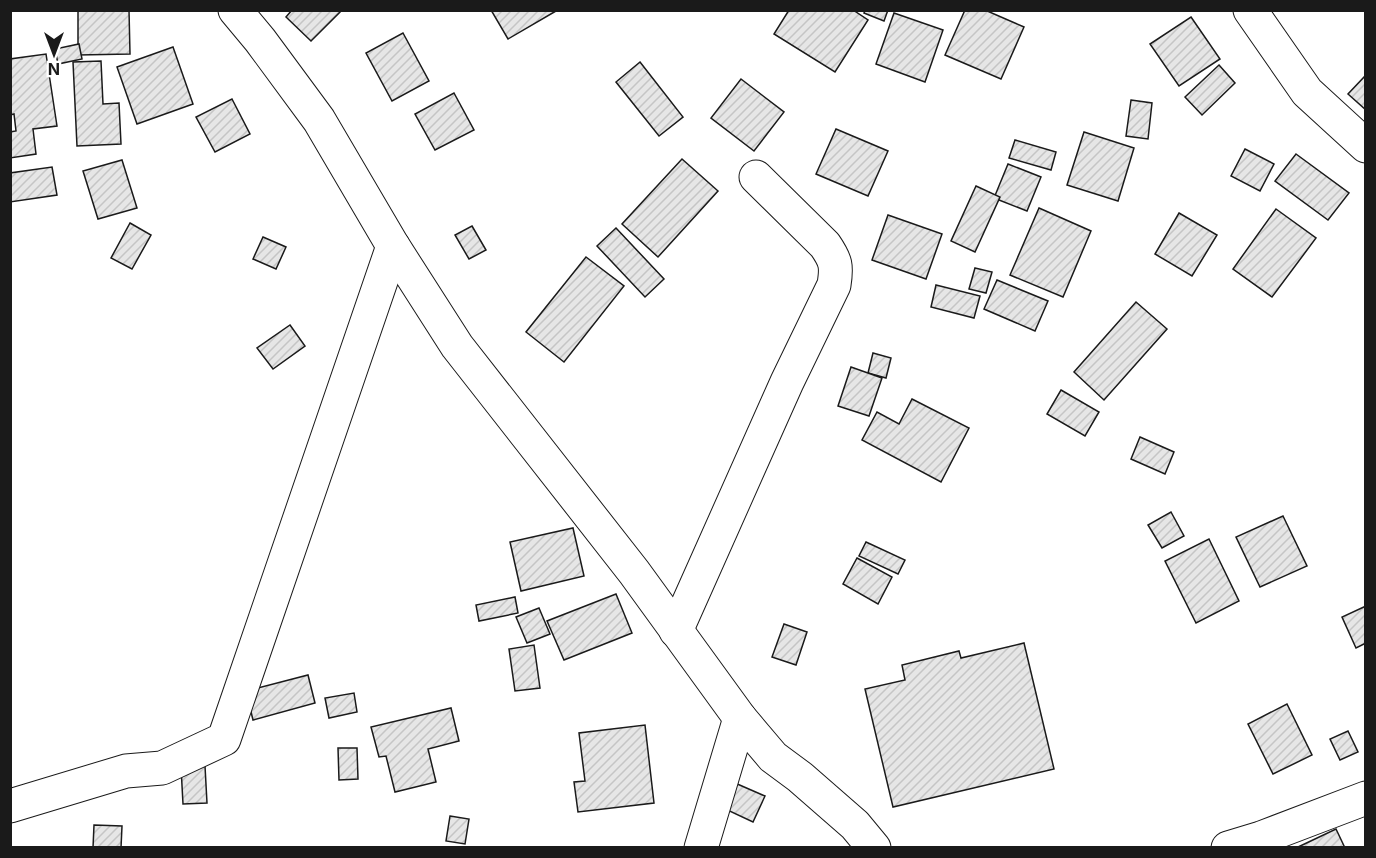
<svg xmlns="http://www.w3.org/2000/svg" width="1376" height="858" viewBox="0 0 1376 858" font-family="Inter,sans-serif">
	<defs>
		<pattern id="building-hatch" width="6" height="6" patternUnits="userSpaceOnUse" patternTransform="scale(1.5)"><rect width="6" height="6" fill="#e6e6e6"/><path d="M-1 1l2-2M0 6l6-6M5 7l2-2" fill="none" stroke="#c5c5c5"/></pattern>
	</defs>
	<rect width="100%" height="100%" fill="#fff"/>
	<g fill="url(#building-hatch)" stroke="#1a1a1a" stroke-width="1.5">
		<path d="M 78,10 L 129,10 L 130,54 L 78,55 Z"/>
		<path d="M 292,10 L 339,10 L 340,12 L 311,41 L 286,17 Z"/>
		<path d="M 491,10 L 556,10 L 556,11 L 508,39 Z"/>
		<path d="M 789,10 L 853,10 L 868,20 L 835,72 L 774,34 Z"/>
		<path d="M 865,10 L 888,10 L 884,21 L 864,13 Z"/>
		<path d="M 965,10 L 985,10 L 1024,27 L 1001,79 L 945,55 Z"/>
		<path d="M 894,13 L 943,30 L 925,82 L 876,64 Z"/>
		<path d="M 1191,17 L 1220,59 L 1179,86 L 1150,44 Z"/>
		<path d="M 403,33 L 429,81 L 392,101 L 366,53 Z"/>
		<path d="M 79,44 L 82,59 L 58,64 L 55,49 Z"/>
		<path d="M 173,47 L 193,104 L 137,124 L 117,67 Z"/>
		<path d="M 46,54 L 57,126 L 33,129 L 36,154 L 10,158 L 10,132 L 16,131 L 14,114 L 10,115 L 10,59 Z"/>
		<path d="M 101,61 L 103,104 L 119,103 L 121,144 L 77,146 L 73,62 Z"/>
		<path d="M 640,62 L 683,117 L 659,136 L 616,82 Z"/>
		<path d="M 1219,65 L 1235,83 L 1202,115 L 1185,97 Z"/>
		<path d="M 1366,75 L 1366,110 L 1348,94 Z"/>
		<path d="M 741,79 L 784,112 L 754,151 L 711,118 Z"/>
		<path d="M 454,93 L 474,130 L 435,150 L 415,114 Z"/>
		<path d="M 232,99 L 250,134 L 215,152 L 196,117 Z"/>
		<path d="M 1131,100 L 1152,103 L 1148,139 L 1126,136 Z"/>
		<path d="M 836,129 L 888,151 L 868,196 L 816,174 Z"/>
		<path d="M 1084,132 L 1134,148 L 1118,201 L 1067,185 Z"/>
		<path d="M 1015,140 L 1056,152 L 1051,170 L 1009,158 Z"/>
		<path d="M 1245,149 L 1274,164 L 1260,191 L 1231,176 Z"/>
		<path d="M 1296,154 L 1349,193 L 1328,220 L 1275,181 Z"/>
		<path d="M 682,159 L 718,191 L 658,257 L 622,224 Z"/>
		<path d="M 122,160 L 137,208 L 98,219 L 83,171 Z"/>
		<path d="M 1008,164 L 1041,177 L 1027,211 L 994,198 Z"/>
		<path d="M 52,167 L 57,195 L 10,202 L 10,173 Z"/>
		<path d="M 976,186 L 1000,197 L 975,252 L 951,241 Z"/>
		<path d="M 1039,208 L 1091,231 L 1063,297 L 1010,275 Z"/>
		<path d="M 1276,209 L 1316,238 L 1272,297 L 1233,269 Z"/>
		<path d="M 1179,213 L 1217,235 L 1192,276 L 1155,254 Z"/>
		<path d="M 888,215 L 942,234 L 926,279 L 872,260 Z"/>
		<path d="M 130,223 L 151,235 L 132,269 L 111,258 Z"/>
		<path d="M 472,226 L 486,250 L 469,259 L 455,235 Z"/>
		<path d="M 616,228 L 664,279 L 645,297 L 597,246 Z"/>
		<path d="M 263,237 L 286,247 L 276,269 L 253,259 Z"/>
		<path d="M 586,257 L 624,286 L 564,362 L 526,332 Z"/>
		<path d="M 975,268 L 992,272 L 986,293 L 969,289 Z"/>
		<path d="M 997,280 L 1048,301 L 1035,331 L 984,309 Z"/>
		<path d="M 936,285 L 980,296 L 974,318 L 931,307 Z"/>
		<path d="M 1136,302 L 1167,329 L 1104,400 L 1074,372 Z"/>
		<path d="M 290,325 L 305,346 L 273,369 L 257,348 Z"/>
		<path d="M 873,353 L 891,358 L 886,378 L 868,373 Z"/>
		<path d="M 851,367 L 882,378 L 869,416 L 838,406 Z"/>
		<path d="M 1061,390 L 1099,412 L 1085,436 L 1047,414 Z"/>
		<path d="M 912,399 L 969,428 L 941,482 L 862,440 L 877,412 L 899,424 Z"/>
		<path d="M 1140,437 L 1174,452 L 1165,474 L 1131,459 Z"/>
		<path d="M 1171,512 L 1184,536 L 1162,548 L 1148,525 Z"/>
		<path d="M 1283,516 L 1307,566 L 1260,587 L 1236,537 Z"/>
		<path d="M 573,528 L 584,576 L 521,591 L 510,542 Z"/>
		<path d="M 1209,539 L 1239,601 L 1196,623 L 1165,561 Z"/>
		<path d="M 866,542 L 905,560 L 898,574 L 859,556 Z"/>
		<path d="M 857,558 L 892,577 L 878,604 L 843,584 Z"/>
		<path d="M 616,594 L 632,633 L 564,660 L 547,621 Z"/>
		<path d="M 515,597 L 518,613 L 479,621 L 476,605 Z"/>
		<path d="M 1366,606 L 1366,643 L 1356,648 L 1342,617 Z"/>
		<path d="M 539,608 L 550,634 L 527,643 L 516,617 Z"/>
		<path d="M 784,624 L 807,632 L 796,665 L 772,657 Z"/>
		<path d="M 1024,643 L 1054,769 L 893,807 L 865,689 L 905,680 L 902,665 L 959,651 L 961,658 Z"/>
		<path d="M 534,645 L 540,688 L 515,691 L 509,649 Z"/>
		<path d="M 308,675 L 315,703 L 253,720 L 246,691 Z"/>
		<path d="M 354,693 L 357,712 L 329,718 L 325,698 Z"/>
		<path d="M 1287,704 L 1312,755 L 1273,774 L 1248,724 Z"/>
		<path d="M 451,708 L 459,741 L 428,749 L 436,782 L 395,792 L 386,756 L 379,757 L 371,727 Z"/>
		<path d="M 645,725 L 654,803 L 578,812 L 574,782 L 585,781 L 579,733 Z"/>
		<path d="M 1348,731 L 1358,752 L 1340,760 L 1330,739 Z"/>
		<path d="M 338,748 L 357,748 L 358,779 L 339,780 Z"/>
		<path d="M 205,766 L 207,803 L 183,804 L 181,767 Z"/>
		<path d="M 735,783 L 765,796 L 753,822 L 723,808 Z"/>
		<path d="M 450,816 L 469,819 L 465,844 L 446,841 Z"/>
		<path d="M 94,825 L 122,826 L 121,848 L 93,848 Z"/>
		<path d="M 1336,829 L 1345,848 L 1296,848 Z"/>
	</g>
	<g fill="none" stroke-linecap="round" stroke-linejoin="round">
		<defs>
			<g id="minor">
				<path d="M 235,10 L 260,40 L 319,120 L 393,246 L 457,346 L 634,572 L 740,718 L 773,757 L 800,777 L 855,825 L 874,848"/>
				<path d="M 1250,10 L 1307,92 L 1366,146"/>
				<path d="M 676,631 L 787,382 L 834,285 C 837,266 836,261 825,245 L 756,177"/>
				<path d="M 10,806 L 126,771 L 162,768 L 224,739 L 393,246"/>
				<path d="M 701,848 L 740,718"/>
				<path d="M 1228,848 L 1261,838 L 1366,798"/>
			</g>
		</defs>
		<use href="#minor" stroke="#1a1a1a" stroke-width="35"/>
		<use href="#minor" stroke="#fff" stroke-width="33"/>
	</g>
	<rect width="1376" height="858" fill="none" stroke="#1a1a1a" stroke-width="24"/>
	<g transform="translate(54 54) rotate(180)" stroke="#ffffff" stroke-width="4.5" paint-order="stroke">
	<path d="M0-4.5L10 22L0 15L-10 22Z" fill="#1a1a1a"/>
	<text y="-9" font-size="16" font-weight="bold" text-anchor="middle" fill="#1a1a1a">N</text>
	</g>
</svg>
